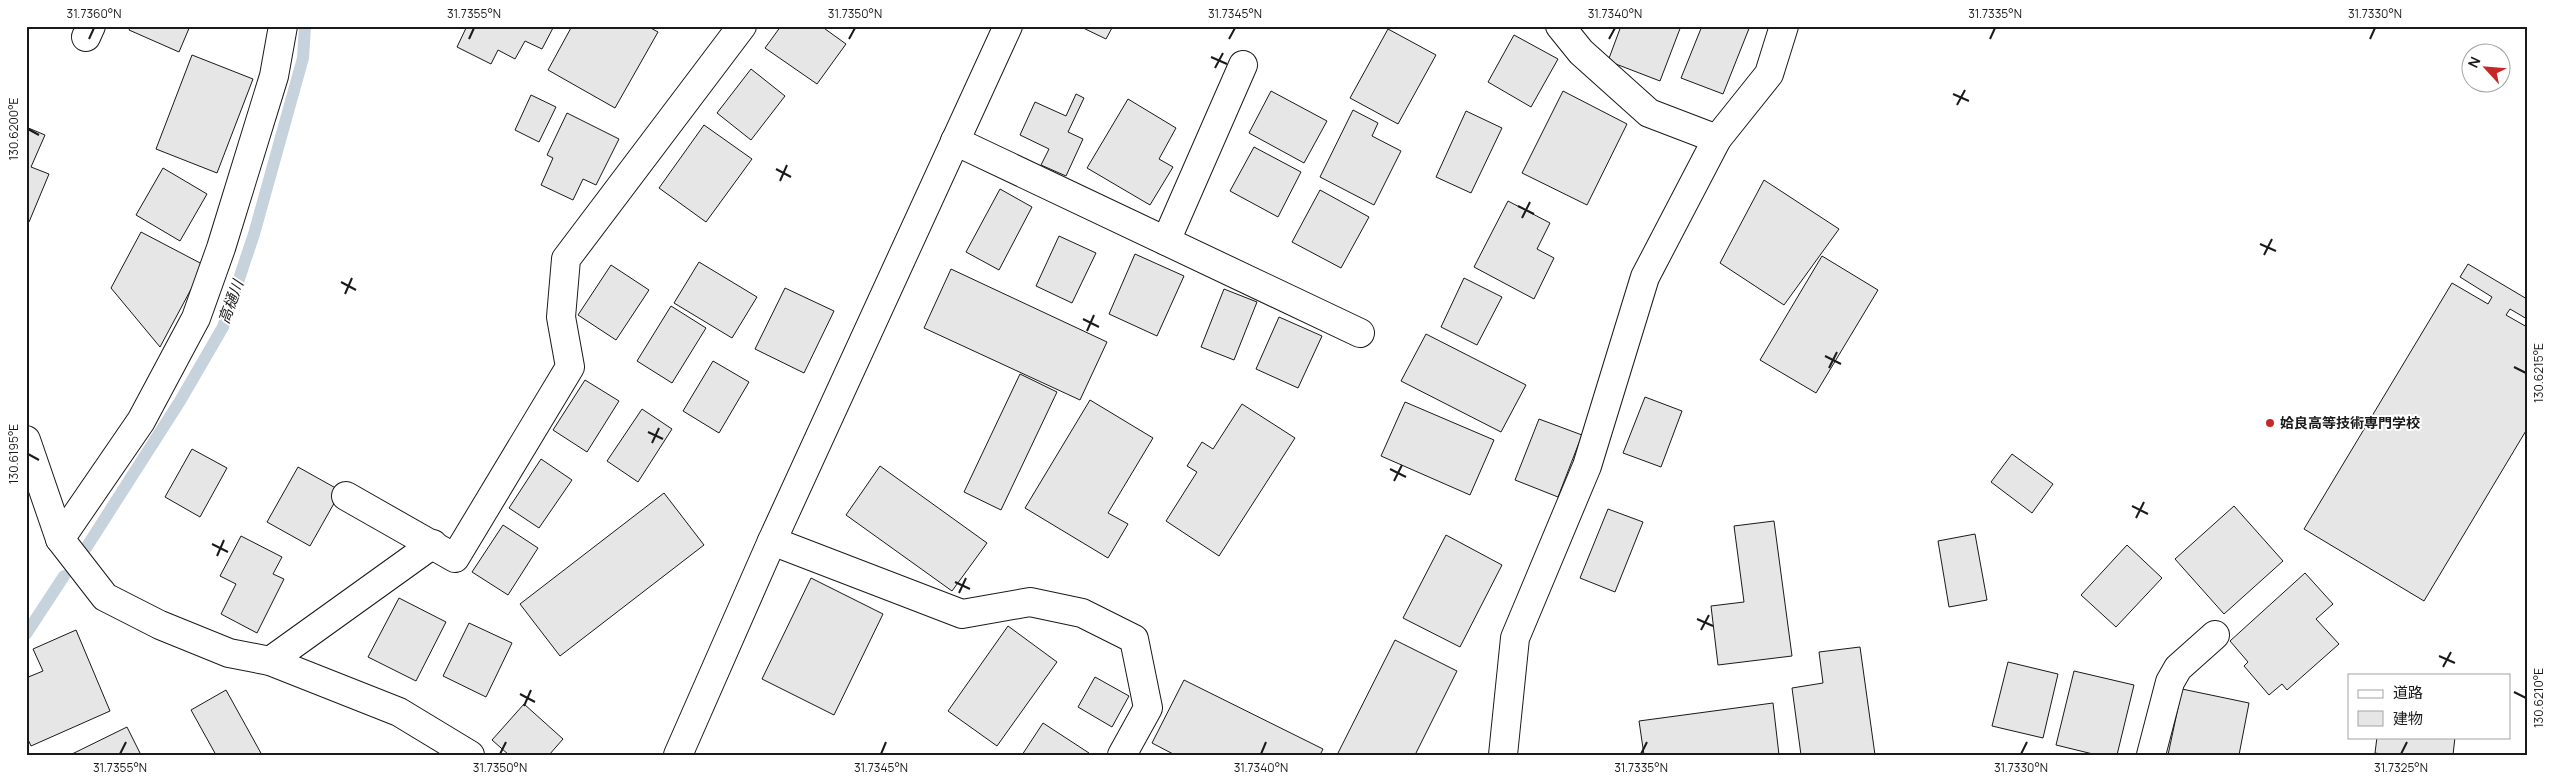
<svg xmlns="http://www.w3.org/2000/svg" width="2553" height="781" viewBox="0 0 2553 781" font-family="Manrope,'Noto Sans JP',sans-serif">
	<rect width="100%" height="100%" fill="#fff"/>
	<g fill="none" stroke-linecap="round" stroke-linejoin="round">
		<g stroke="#c6d2dc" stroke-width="12">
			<path d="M 86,548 L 180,401 L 223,327 L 254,234 L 303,58 L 305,26"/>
			<path d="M 26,634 L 64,576"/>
		</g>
	</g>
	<g fill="#e6e6e6" stroke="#1a1a1a">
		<path d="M 131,26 L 190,26 L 179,52 L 129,30 Z"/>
		<path d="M 467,26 L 554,26 L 542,49 L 525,41 L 515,59 L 498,50 L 491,64 L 457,47 Z"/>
		<path d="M 572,26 L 647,26 L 658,32 L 615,108 L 548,70 Z"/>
		<path d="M 781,26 L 821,26 L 846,44 L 817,84 L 765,48 Z"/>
		<path d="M 1079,26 L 1113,26 L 1106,39 Z"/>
		<path d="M 1621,26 L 1681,26 L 1660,81 L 1608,61 Z"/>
		<path d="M 1702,26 L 1750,26 L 1723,94 L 1681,78 Z"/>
		<path d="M 1388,29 L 1436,55 L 1398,124 L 1350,98 Z"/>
		<path d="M 1514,35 L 1558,59 L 1531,107 L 1488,82 Z"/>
		<path d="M 192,55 L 253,79 L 217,173 L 156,149 Z"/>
		<path d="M 751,69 L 785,96 L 751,140 L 717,113 Z"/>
		<path d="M 1271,91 L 1327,121 L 1304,163 L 1249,133 Z"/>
		<path d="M 1563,91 L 1627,124 L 1587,205 L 1522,173 Z"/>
		<path d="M 1076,94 L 1084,98 L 1068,132 L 1083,139 L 1066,176 L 1041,165 L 1049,149 L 1020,135 L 1035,102 L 1066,116 Z"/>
		<path d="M 531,95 L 556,107 L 539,142 L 515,130 Z"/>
		<path d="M 1128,99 L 1176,128 L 1159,159 L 1173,167 L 1150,205 L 1087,168 Z"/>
		<path d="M 1353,110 L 1378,123 L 1372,136 L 1401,151 L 1374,205 L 1320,177 Z"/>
		<path d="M 1466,111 L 1502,128 L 1471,193 L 1436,177 Z"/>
		<path d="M 567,113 L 619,139 L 596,185 L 583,179 L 573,200 L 541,185 L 553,158 L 547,155 Z"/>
		<path d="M 704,125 L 752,159 L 706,222 L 659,188 Z"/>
		<path d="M 26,127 L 45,135 L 31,167 L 49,174 L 29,222 L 26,221 Z"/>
		<path d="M 1254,147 L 1301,172 L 1278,217 L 1230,191 Z"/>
		<path d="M 163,168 L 207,194 L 180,241 L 136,215 Z"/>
		<path d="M 1764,180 L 1839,229 L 1784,305 L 1720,263 Z"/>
		<path d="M 1000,189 L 1032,207 L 999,270 L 966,252 Z"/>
		<path d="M 1320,190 L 1369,217 L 1341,268 L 1292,242 Z"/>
		<path d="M 1508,201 L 1550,223 L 1537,249 L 1554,258 L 1534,299 L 1474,267 Z"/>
		<path d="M 141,232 L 204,265 L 160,347 L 111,288 Z"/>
		<path d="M 1059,236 L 1096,253 L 1072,303 L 1036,286 Z"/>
		<path d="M 1135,254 L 1184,276 L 1157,336 L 1109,314 Z"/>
		<path d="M 1822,256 L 1878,290 L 1816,393 L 1760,360 Z"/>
		<path d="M 699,262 L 757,297 L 732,338 L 674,303 Z"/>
		<path d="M 2468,264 L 2527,299 L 2527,319 L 2510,309 L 2506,315 L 2527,327 L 2527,429 L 2424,601 L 2304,529 L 2452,283 L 2488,304 L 2492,297 L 2460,277 Z"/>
		<path d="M 611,265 L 649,290 L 616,340 L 578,315 Z"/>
		<path d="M 951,269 L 1107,342 L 1080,400 L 924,328 Z"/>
		<path d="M 1464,278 L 1502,297 L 1477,345 L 1441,327 Z"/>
		<path d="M 785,288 L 834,311 L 804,373 L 755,349 Z"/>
		<path d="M 1224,289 L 1257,302 L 1234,360 L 1201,347 Z"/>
		<path d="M 671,306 L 706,328 L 672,383 L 637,361 Z"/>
		<path d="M 1279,317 L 1322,336 L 1298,388 L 1256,369 Z"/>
		<path d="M 1426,334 L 1526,385 L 1501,432 L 1401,381 Z"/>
		<path d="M 713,361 L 749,382 L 719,433 L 683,411 Z"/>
		<path d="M 1020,374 L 1057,392 L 1001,510 L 964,492 Z"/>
		<path d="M 585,380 L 619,401 L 587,452 L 553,430 Z"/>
		<path d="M 1645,397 L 1682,411 L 1661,467 L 1623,453 Z"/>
		<path d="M 1090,400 L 1153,438 L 1108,513 L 1128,524 L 1108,558 L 1025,508 Z"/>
		<path d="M 1405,402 L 1494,440 L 1470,495 L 1381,456 Z"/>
		<path d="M 1242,404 L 1295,438 L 1219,556 L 1166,521 L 1197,472 L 1187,466 L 1202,442 L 1213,449 Z"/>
		<path d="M 642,409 L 672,429 L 638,482 L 607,461 Z"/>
		<path d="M 1539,419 L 1582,435 L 1558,497 L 1515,480 Z"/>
		<path d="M 192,449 L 227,468 L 200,517 L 165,497 Z"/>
		<path d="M 2012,454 L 2053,484 L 2032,513 L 1991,482 Z"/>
		<path d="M 541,459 L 572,480 L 539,528 L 509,508 Z"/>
		<path d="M 880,466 L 987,543 L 952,591 L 846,515 Z"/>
		<path d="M 298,467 L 341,491 L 310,546 L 267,522 Z"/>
		<path d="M 664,493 L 704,545 L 560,656 L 520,604 Z"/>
		<path d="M 2234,506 L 2283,561 L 2224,614 L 2175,559 Z"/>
		<path d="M 1608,509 L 1643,522 L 1615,592 L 1580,578 Z"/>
		<path d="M 1774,521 L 1792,656 L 1718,665 L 1711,606 L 1744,602 L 1734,526 Z"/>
		<path d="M 503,525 L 538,548 L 508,595 L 472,572 Z"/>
		<path d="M 1975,534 L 1987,600 L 1949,607 L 1938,541 Z"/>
		<path d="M 1446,535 L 1502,565 L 1460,647 L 1403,618 Z"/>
		<path d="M 241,536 L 282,557 L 273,574 L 284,579 L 257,633 L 221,614 L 236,584 L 220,576 Z"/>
		<path d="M 2127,545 L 2162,578 L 2116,627 L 2081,595 Z"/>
		<path d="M 2305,573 L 2333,604 L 2316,619 L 2339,644 L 2287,690 L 2282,684 L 2269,695 L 2244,666 L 2248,662 L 2230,641 Z"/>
		<path d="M 811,578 L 883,614 L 834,715 L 762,679 Z"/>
		<path d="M 399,598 L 446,622 L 416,681 L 368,657 Z"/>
		<path d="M 469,623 L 512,643 L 486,697 L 443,676 Z"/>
		<path d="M 1008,626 L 1057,662 L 997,746 L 948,711 Z"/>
		<path d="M 76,630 L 110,711 L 31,746 L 26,735 L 26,678 L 43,671 L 33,649 Z"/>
		<path d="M 1395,640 L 1457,671 L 1415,755 L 1337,755 Z"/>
		<path d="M 1860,647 L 1875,755 L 1801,755 L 1792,688 L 1823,683 L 1819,652 Z"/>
		<path d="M 2008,662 L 2058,674 L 2043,738 L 1992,726 Z"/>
		<path d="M 2074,671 L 2134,685 L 2117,755 L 2097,755 L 2056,745 Z"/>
		<path d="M 1095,677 L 1129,696 L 1112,727 L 1078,707 Z"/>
		<path d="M 1184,680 L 1323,749 L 1320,755 L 1175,755 L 1152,743 Z"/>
		<path d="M 2182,689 L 2249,703 L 2239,755 L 2168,755 Z"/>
		<path d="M 226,690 L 262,755 L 216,755 L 191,710 Z"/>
		<path d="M 1773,703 L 1779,755 L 1644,755 L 1639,721 Z"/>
		<path d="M 524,704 L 563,739 L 549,755 L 509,755 L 492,740 Z"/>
		<path d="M 1043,723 L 1089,753 L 1088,755 L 1022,755 Z"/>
		<path d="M 127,727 L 141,755 L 70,755 Z"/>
		<path d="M 2377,737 L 2455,737 L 2453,755 L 2387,755 L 2375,753 Z"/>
	</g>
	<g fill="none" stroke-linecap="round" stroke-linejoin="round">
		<defs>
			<g id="street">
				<path d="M 1560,26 L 1581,52 L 1649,113 L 1717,139"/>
				<path d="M 86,37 L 91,26"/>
				<path d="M 955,141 L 1360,333"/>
				<path d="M 1166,241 L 1243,65"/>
				<path d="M 26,440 L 60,539 L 105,597 L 160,625 L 229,653 L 270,661 L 399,712 L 470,755"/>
				<path d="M 346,496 L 455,558 L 570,367 L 561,317 L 566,259 L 742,26"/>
				<path d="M 60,539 L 141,421 L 196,318 L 221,248 L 274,76 L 283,26"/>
				<path d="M 772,541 L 962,614 L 1030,602 L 1082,613 L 1134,639 L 1148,708 L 1122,755"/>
				<path d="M 270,661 L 433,544"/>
				<path d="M 1503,755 L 1515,638 L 1587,466 L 1645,277 L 1717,139 L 1769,74 L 1784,26"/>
				<path d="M 2151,755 L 2170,682 L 2178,668 L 2215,635"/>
			</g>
			<path id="secondary" d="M 678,755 L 772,541 L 1008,26"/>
		</defs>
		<use href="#street" stroke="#1a1a1a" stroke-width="30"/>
		<use href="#secondary" stroke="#1a1a1a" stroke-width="30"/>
		<use href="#street" stroke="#fff" stroke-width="28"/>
		<use href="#secondary" stroke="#fff" stroke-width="28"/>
	</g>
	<path fill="none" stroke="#1a1a1a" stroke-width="2" d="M 89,39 L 94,28M 469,39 L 474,28M 849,39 L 855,28M 1229,39 L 1235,28M 1609,39 L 1615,28M 1990,39 L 1995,28M 2370,39 L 2375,28M 1211,57 L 1227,64M 1215,68 L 1223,53M 1953,94 L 1969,101M 1957,105 L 1965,90M 28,129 L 39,135M 776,169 L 791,177M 780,181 L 787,165M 1518,206 L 1534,214M 1522,218 L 1530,202M 2260,244 L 2276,251M 2264,255 L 2272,239M 341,282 L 356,290M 345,294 L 352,278M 1083,319 L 1099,327M 1087,331 L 1094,315M 1825,356 L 1841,364M 2514,367 L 2526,373M 1829,368 L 1837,352M 648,432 L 663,439M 652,443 L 659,428M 28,454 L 39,460M 1390,469 L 1406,477M 1394,481 L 1402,465M 2132,506 L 2148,514M 2136,518 L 2144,502M 212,544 L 228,552M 217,556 L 224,540M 955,582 L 970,589M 959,593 L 966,578M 1697,619 L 1713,626M 1701,630 L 1709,615M 2439,656 L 2455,663M 2443,667 L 2451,652M 2514,692 L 2526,698M 520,694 L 535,702M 524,706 L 531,690M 120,754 L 126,742M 500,754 L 506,742M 881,754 L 886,742M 1261,754 L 1266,742M 1641,754 L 1647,742M 2021,754 L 2027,742M 2401,754 L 2407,742"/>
	<circle fill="#c62828" stroke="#fff" stroke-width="2" cx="2270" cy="423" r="5"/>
	<g text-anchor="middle" stroke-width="4" stroke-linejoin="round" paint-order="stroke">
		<g font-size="14" font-weight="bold" fill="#1a1a1a" stroke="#fff" text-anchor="start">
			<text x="2280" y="428">姶良高等技術専門学校</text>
		</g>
		<g font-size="15" font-style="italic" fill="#1a1a1a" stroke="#fff">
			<text transform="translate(231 302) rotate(-70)" y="5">高樋川</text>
		</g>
	</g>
	<rect width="2553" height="781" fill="none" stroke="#ffffff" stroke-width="55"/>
	<rect x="2348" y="674" width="162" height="65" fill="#ffffff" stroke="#a3a3a3"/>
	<rect x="2358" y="690" width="25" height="8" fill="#ffffff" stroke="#a3a3a3"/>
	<text x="2393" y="698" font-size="15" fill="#1a1a1a">道路</text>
	<rect x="2358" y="711" width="25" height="15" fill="#e6e6e6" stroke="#a3a3a3"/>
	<text x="2393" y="724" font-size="15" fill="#1a1a1a">建物</text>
	<g transform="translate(2486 68) rotate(296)"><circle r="24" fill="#ffffff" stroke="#a3a3a3"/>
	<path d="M0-4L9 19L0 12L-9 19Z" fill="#c62828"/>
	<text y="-8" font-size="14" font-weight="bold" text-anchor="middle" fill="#1a1a1a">N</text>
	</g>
	<rect x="28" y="28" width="2498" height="726" fill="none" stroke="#1a1a1a" stroke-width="2"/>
	<g font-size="12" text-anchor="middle" fill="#1a1a1a">
		<text x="94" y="18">31.7360°N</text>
		<text x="474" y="18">31.7355°N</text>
		<text x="855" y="18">31.7350°N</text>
		<text x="1235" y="18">31.7345°N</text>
		<text x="1615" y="18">31.7340°N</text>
		<text x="1995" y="18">31.7335°N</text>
		<text x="2375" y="18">31.7330°N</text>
		<text transform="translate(14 129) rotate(-90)" y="4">130.6200°E</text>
		<text transform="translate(2539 373) rotate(-90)" y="4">130.6215°E</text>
		<text transform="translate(14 454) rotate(-90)" y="4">130.6195°E</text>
		<text transform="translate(2539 698) rotate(-90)" y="4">130.6210°E</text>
		<text x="120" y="772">31.7355°N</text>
		<text x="500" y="772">31.7350°N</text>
		<text x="881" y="772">31.7345°N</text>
		<text x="1261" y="772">31.7340°N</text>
		<text x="1641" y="772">31.7335°N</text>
		<text x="2021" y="772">31.7330°N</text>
		<text x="2401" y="772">31.7325°N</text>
	</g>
</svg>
